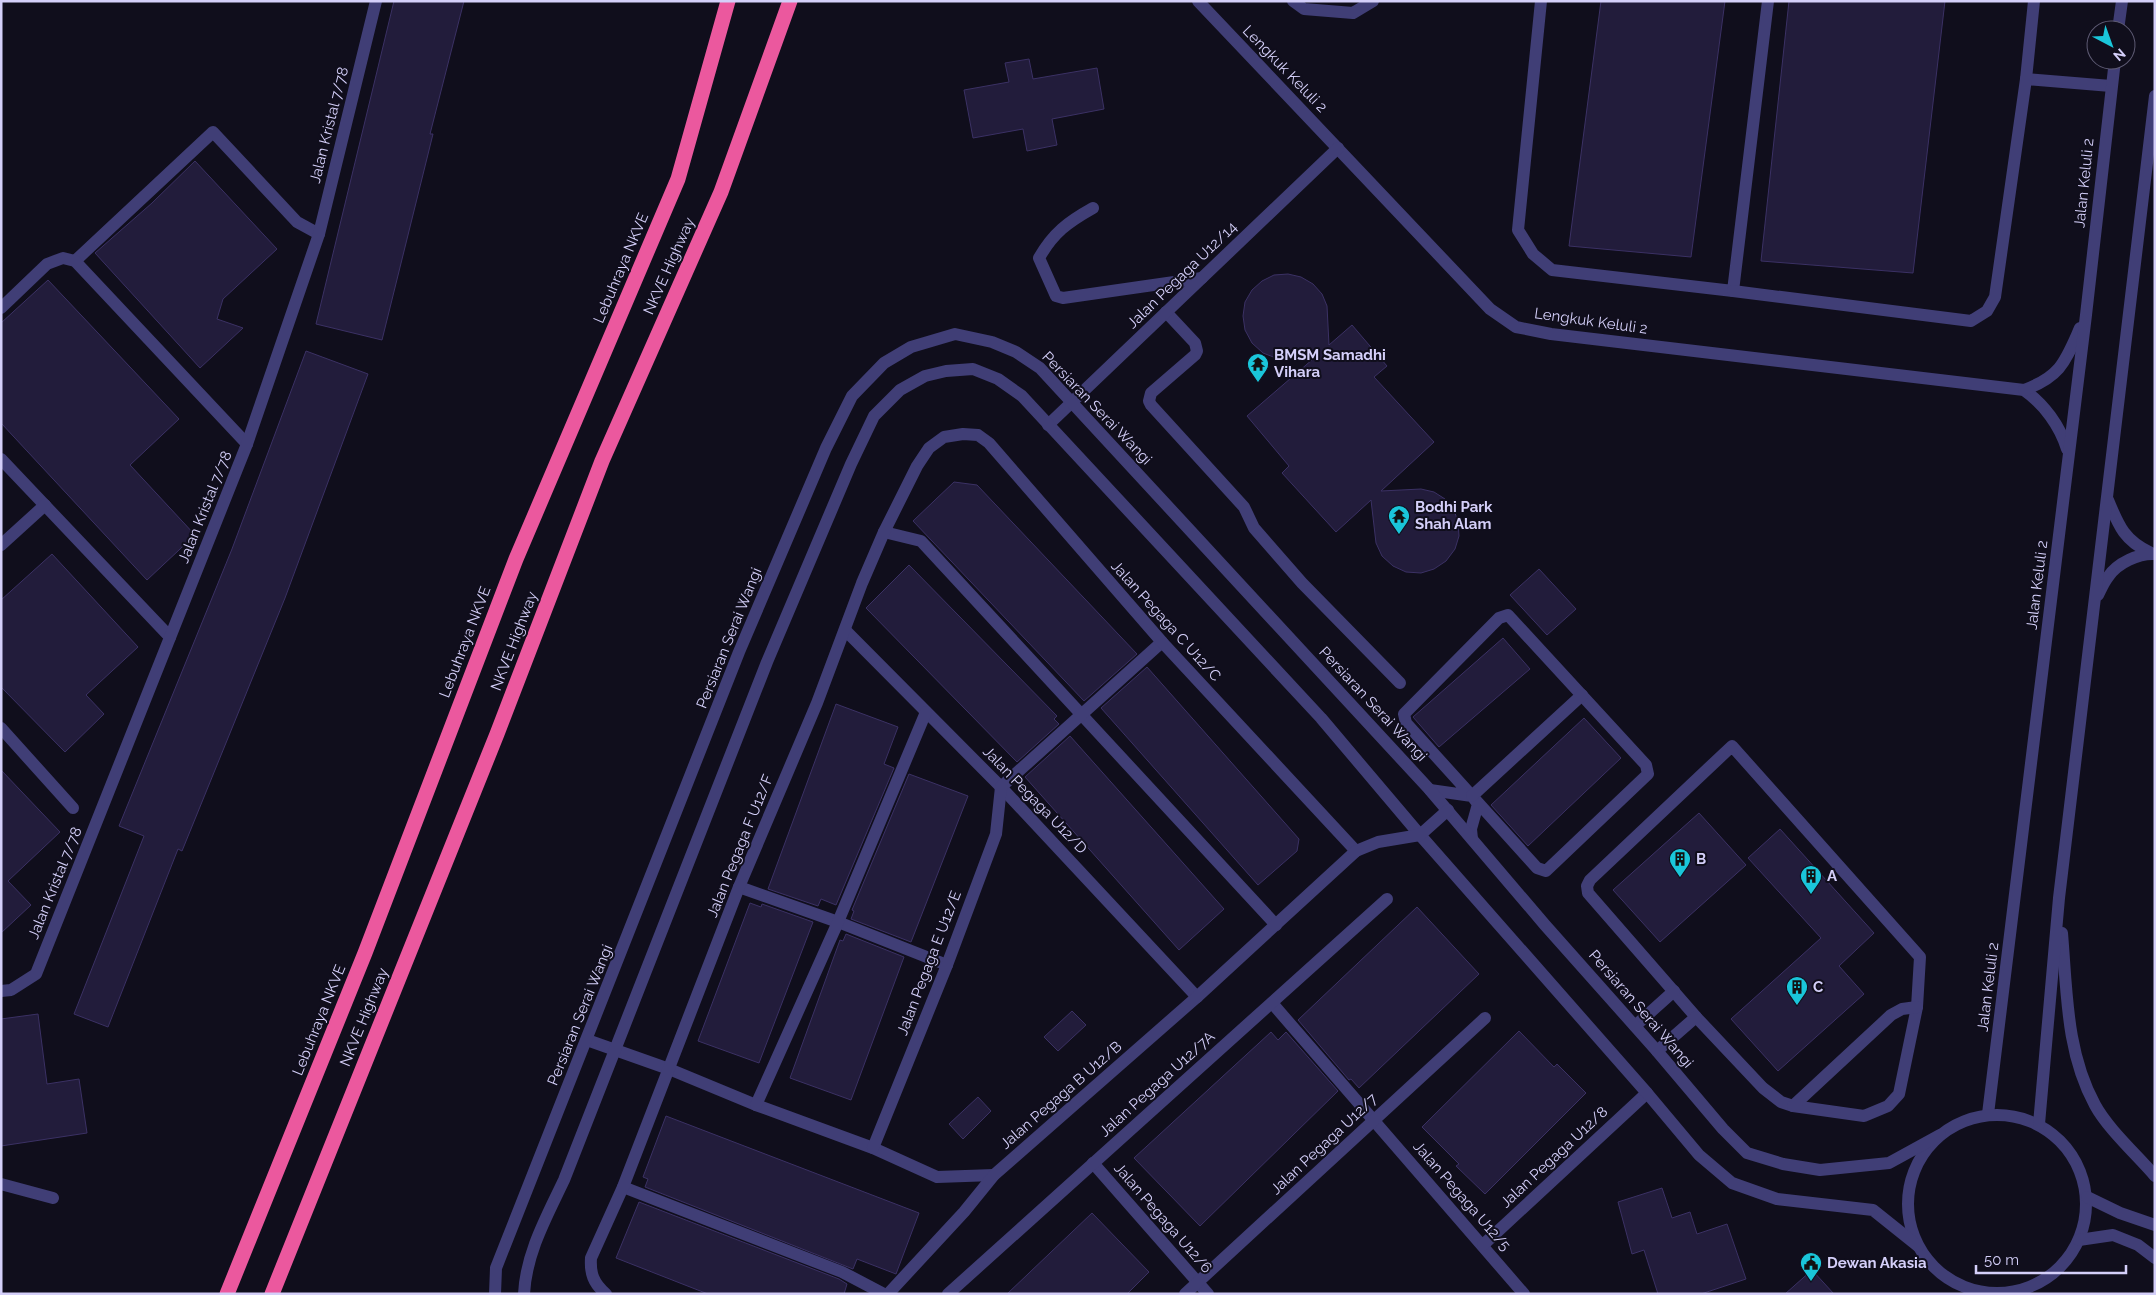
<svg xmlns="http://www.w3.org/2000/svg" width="2156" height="1295" viewBox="0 0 2156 1295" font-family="Raleway,sans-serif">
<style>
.building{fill:#221c3b;stroke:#3b3164}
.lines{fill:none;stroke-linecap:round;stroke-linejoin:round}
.minor{stroke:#403e76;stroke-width:12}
.highway{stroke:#eb589e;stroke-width:15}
.labels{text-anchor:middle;stroke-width:4;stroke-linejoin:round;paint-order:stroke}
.street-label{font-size:15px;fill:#d4cff9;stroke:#100e1c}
.poi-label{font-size:15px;font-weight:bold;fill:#d4cff9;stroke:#100e1c;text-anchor:start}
</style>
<rect width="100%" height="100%" fill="#100e1c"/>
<!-- building -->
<g class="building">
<polygon points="394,1 464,1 430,134 433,134 382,340 316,324"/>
<polygon points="1601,1 1725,1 1691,257 1569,246"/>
<polygon points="1789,1 1945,1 1913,273 1761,261"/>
<polygon points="1029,59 1033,79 1097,68 1104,109 1052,119 1057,145 1027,151 1023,129 973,138 964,90 1009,82 1005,63"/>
<polygon points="195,161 277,249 223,299 217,319 243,328 200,368 95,253 152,203"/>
<polygon points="1288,274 1301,277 1313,284 1322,294 1327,306 1329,345 1352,325 1387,366 1374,377 1434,442 1381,491 1421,489 1434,492 1445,499 1454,510 1458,522 1459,536 1455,549 1446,561 1434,569 1421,573 1406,572 1393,566 1382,556 1376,543 1371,500 1336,532 1282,473 1289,466 1247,416 1313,359 1276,358 1263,353 1252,343 1245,330 1243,316 1245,302 1252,290 1262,281 1274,275"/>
<polygon points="48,280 179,419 130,465 195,535 147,580 1,423 1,323"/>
<polygon points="306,351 368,374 285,598 182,851 178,849 108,1027 74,1014 144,836 119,826 232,549"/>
<polygon points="954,482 977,485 1137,654 1084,701 913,521"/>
<polygon points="52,554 138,647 86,695 104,714 65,752 1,687 1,600"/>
<polygon points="909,565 1057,716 1054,719 1059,724 1017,762 866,608"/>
<polygon points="1539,569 1576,609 1547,635 1510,595"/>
<polygon points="1503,638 1530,669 1439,747 1413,717"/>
<polygon points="1147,667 1299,839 1297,851 1258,885 1101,708"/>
<polygon points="836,704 898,727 884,764 894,768 836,905 821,899 818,906 768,889"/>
<polygon points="1584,718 1621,758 1528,846 1491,805"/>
<polygon points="1070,736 1224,909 1179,950 1025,777"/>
<polygon points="1,770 60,832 8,881 31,905 1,933"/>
<polygon points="909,774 968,796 911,942 851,919 854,911 852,910"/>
<polygon points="1699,813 1746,865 1660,942 1613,890"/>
<polygon points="1780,829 1874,933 1839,966 1864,994 1778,1071 1731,1019 1821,938 1748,858"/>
<polygon points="750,903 761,907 762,904 813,922 759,1063 698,1041"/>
<polygon points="1417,907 1479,974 1359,1088 1351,1079 1349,1080 1298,1020"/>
<polygon points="846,934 904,957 851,1100 790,1078 840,940 843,941"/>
<polygon points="1072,1011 1086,1025 1058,1051 1044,1037"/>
<polygon points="38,1014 47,1084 79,1079 87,1133 1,1146 1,1019"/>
<polygon points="1519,1031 1554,1067 1557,1064 1586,1093 1485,1194 1456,1166 1459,1164 1422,1127"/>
<polygon points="1271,1032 1278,1040 1286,1032 1338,1091 1200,1226 1134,1158"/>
<polygon points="978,1097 991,1111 963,1139 949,1124"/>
<polygon points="666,1116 919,1213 896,1274 857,1259 853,1269 645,1187 648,1179 643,1177"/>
<polygon points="1662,1188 1672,1218 1690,1212 1697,1234 1727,1224 1746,1279 1701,1294 1658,1294 1644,1250 1632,1254 1618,1202"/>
<polygon points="639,1202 839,1279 847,1284 844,1294 708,1294 616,1258"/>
<polygon points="1092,1213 1149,1272 1127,1294 1007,1294"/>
<polygon points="1812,1270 1834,1294 1785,1294"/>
</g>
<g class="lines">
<!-- minor -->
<g class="minor">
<path d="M1198,1L1490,309L1516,327L1551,334L2024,390C2044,404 2060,426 2067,449"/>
<polyline points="1293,1 1304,9 1353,13 1373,1"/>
<polyline points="1541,1 1518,230 1533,254 1552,270 1733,291 1768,1"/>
<polyline points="2118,30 2122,1"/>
<polyline points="2026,79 2111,86"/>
<path d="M1093,208C1068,222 1053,233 1039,258L1056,296L1063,298L1202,278"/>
<polyline points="75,261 213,132 297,222 319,234"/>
<polyline points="1733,291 1971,321 1987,311 1995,297 2026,79 2034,1"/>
<polyline points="1,308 47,264 63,258 75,261 247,444"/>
<polyline points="1166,312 1195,343 1197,351 1195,355 1151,393 1149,401 1151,405 1244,507 1254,528 1302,583 1400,683"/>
<path d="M2024,390C2061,376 2065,362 2080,328"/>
<polyline points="1048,425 1338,148"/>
<polyline points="1,459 170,637"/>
<path d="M2108,500C2119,527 2125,541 2151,553"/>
<polyline points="884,532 921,541 1276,925"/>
<polyline points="1,545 45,505"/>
<path d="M2098,595C2101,589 2104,582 2108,577C2117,563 2139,553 2155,554"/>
<polyline points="845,630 1001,787 1197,997"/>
<polyline points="1,728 73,808"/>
<polygon points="1732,746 1920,957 1917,1007 1899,1094 1888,1106 1864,1116 1793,1106 1781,1102 1763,1088 1696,1017 1588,893 1587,886 1590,880"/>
<polyline points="1430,790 1472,796 1537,868 1546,871 1648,774 1646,765 1508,615 1499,618 1404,714 1406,723 1472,796 1478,804 1471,829 1472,839"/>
<polyline points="1472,796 1582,695"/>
<polyline points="739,887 838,922 947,965"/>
<path d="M2062,933C2067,992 2066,1052 2095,1105C2108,1129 2137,1155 2155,1176"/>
<polyline points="1,991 11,990 36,974 247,444 319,234 376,1"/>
<polyline points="1272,1003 1524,1294"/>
<polyline points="1635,1026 1674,991"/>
<polyline points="587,1040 669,1069 756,1105 873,1148 937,1177 994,1175"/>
<polyline points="1657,1051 1696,1017"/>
<polyline points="756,1105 838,922 926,712"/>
<polyline points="1793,1106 1891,1015 1902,1009 1917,1007"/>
<polyline points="1988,1114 2086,315 2115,60"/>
<circle cx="1997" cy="1204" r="89"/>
<polyline points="2039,1124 2059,898 2155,96"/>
<polyline points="873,1148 947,965 996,834 1001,787 1162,642"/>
<polyline points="1093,1163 1208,1294"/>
<polyline points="1,1184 53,1198"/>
<polyline points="623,1187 842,1272 884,1294"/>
<polyline points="2087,1197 2120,1213 2155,1225"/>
<polyline points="2079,1240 2113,1235 2138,1245 2155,1258"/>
<polyline points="1483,1245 1647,1093"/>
<polyline points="495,1294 496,1268 739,652 826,448 852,396 884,363 911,347 955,334 992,342 1016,352 1040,368 1430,790 1545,925 1657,1051 1723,1129 1747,1153 1783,1164 1820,1170 1889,1163 1940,1135"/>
<path d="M524,1294C526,1253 547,1216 564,1180L767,662L851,464L874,416L900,390L925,376L946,371L973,369L998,379L1022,396L1321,718L1420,835L1647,1093L1699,1155L1732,1183L1777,1199L1873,1210L1918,1246"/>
<path d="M606,1294C593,1283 590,1273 591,1258L623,1187L739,887L817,703L862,583L884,532L917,466L929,448L944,437L963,434L978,435L989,443L1162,642L1356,851"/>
<polyline points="888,1294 964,1212 994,1175 1197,997 1356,851 1378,842 1420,835 1448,810"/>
<polyline points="948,1294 1387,899"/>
<polyline points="1185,1294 1485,1018"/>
</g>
<!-- highway -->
<g class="highway">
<polyline points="227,1294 365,953 516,559 678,179 728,1"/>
<polyline points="272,1294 497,734 602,461 721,192 790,1"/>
</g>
</g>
<!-- icons -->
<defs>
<g id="temple-pin" transform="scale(1.125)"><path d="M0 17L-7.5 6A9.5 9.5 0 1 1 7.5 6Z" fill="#1ac6da" stroke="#100e1c"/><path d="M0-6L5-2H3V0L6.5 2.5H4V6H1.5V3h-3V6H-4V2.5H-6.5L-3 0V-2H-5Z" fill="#111"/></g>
<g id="building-pin" transform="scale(1.125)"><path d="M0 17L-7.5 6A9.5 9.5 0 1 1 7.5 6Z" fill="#1ac6da" stroke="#100e1c"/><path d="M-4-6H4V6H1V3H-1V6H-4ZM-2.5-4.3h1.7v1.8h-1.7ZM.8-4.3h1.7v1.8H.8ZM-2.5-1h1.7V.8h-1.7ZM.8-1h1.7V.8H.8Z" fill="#111"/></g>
<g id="civic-pin" transform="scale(1.125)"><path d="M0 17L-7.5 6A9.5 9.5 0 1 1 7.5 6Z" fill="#1ac6da" stroke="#100e1c"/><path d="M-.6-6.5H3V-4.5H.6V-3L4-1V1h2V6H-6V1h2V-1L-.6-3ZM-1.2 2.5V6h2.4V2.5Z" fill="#111"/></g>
</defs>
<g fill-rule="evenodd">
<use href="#temple-pin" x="1258" y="364"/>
<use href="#temple-pin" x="1399" y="516"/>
<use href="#building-pin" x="1680" y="859"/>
<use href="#building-pin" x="1811" y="876"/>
<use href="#building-pin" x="1797" y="987"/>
<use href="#civic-pin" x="1811" y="1263"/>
</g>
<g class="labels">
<!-- street labels -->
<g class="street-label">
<text transform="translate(1285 69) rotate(46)" y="5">Lengkuk Keluli 2</text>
<text transform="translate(329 125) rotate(-76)" y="5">Jalan Kristal 7/78</text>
<text transform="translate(2084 183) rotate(-84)" y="5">Jalan Keluli 2</text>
<text transform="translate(669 266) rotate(-66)" y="5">NKVE Highway</text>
<text transform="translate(621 268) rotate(-67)" y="5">Lebuhraya NKVE</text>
<text transform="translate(1182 275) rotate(-44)" y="5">Jalan Pegaga U12/14</text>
<text transform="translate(1591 321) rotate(8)" y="5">Lengkuk Keluli 2</text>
<text transform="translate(1097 408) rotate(46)" y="5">Persiaran Serai Wangi</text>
<text transform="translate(205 507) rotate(-68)" y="5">Jalan Kristal 7/78</text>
<text transform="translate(2037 585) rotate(-83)" y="5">Jalan Keluli 2</text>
<text transform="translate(1166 621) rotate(48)" y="5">Jalan Pegaga C U12/C</text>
<text transform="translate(729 638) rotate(-68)" y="5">Persiaran Serai Wangi</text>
<text transform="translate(514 641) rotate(-69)" y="5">NKVE Highway</text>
<text transform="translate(465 642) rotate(-69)" y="5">Lebuhraya NKVE</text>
<text transform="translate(1373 704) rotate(47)" y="5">Persiaran Serai Wangi</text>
<text transform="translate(1035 800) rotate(46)" y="5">Jalan Pegaga U12/D</text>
<text transform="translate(740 846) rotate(-68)" y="5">Jalan Pegaga F U12/F</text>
<text transform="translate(55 883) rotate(-68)" y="5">Jalan Kristal 7/78</text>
<text transform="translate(929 963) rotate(-69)" y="5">Jalan Pegaga E U12/E</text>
<text transform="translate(1988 987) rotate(-83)" y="5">Jalan Keluli 2</text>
<text transform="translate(1641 1009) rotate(49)" y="5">Persiaran Serai Wangi</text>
<text transform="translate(580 1015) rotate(-68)" y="5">Persiaran Serai Wangi</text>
<text transform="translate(364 1017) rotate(-68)" y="5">NKVE Highway</text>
<text transform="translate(319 1020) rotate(-68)" y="5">Lebuhraya NKVE</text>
<text transform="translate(1157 1084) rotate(-42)" y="5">Jalan Pegaga U12/7A</text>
<text transform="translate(1061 1095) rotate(-41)" y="5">Jalan Pegaga B U12/B</text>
<text transform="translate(1324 1144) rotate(-43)" y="5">Jalan Pegaga U12/7</text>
<text transform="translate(1554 1157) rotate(-43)" y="5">Jalan Pegaga U12/8</text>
<text transform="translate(1462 1196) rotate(49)" y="5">Jalan Pegaga U12/5</text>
<text transform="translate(1163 1218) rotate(49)" y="5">Jalan Pegaga U12/6</text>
</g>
<!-- poi labels -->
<g class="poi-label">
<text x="1274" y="360">BMSM Samadhi<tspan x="1274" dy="17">Vihara</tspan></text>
<text x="1415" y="512">Bodhi Park<tspan x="1415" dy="17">Shah Alam</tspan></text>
<text x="1696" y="864">B</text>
<text x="1827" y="881">A</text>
<text x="1813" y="992">C</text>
<text x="1827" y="1268">Dewan Akasia</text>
</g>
</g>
<!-- border -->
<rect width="2156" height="1295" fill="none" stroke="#d4cff9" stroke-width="5"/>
<!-- north arrow -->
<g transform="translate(2111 45) rotate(139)"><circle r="24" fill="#100e1c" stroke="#5e5b74"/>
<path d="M0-4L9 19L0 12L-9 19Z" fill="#1ac6da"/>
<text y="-8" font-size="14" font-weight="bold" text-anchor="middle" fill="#d4cff9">N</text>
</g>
<!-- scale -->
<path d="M1976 1265v8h150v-8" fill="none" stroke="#d4cff9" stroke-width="2.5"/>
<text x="1984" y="1265" font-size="15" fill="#d4cff9" stroke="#100e1c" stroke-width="4" paint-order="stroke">50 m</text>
</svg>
